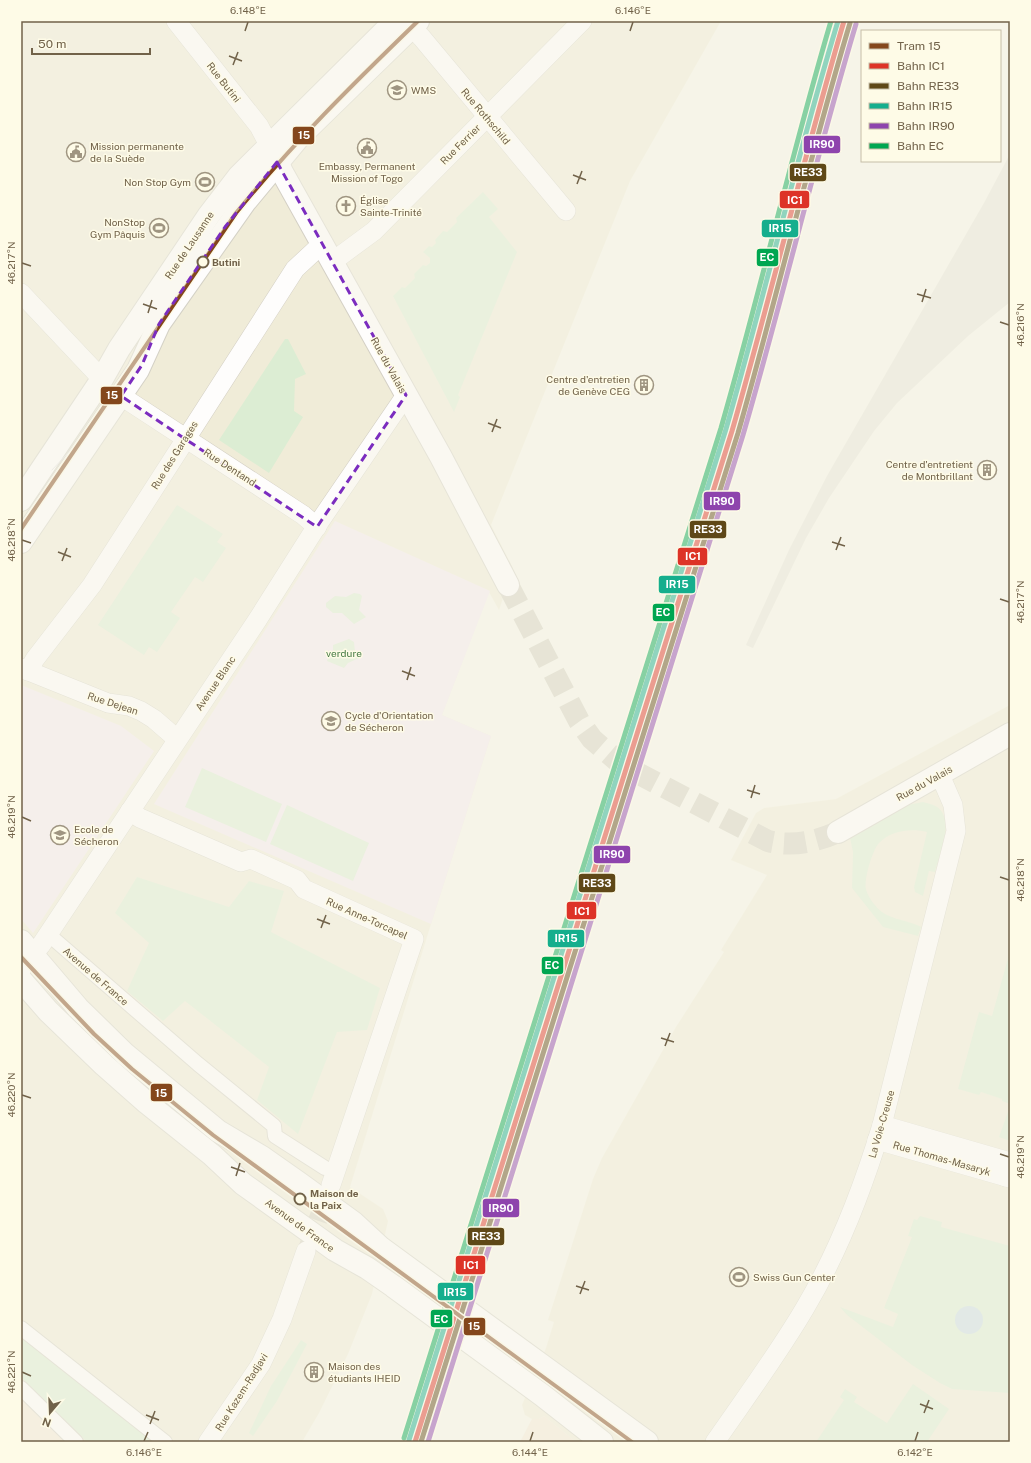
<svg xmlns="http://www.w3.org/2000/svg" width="1031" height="1463" viewBox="0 0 1031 1463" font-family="'Public Sans',sans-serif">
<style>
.residential{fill:#f0ecd8}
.commercial{fill:#f3e8d8}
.industrial{fill:#e7e4d9}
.education{fill:#f4e8f0}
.green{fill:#dcedd3}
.water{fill:#cadce4}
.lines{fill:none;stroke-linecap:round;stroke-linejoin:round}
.minor-tunnel{stroke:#d4d0c0;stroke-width:19;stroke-dasharray:19 10;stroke-linecap:butt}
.tertiary-tunnel{stroke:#d4d0c0;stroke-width:22;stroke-dasharray:22 11;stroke-linecap:butt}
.pedestrian-casing{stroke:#d4d0c5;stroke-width:16}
.minor-casing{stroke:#d4d0c5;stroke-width:20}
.tertiary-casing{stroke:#d4d0c5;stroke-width:24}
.secondary-casing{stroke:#d4d1c6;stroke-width:24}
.pedestrian{stroke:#fefdfc;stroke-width:14}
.minor{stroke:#fefdfc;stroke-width:19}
.tertiary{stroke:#fefdfc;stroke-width:22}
.secondary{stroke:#fefdfc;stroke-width:22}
.tram{stroke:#e4e1e3;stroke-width:1}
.rail-1-casing{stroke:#fefbe7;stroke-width:8}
.rail-2-casing{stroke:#fefbe7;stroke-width:8}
.rail-3-casing{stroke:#fefbe7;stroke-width:8}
.rail-4-casing{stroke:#fefbe7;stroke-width:8}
.rail-5-casing{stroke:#fefbe7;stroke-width:8}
.rail-1{stroke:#dd3327;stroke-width:5}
.rail-2{stroke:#5f4817;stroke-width:5}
.rail-3{stroke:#15ae8d;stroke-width:5}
.rail-4{stroke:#8e44ad;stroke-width:5}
.rail-5{stroke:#00a651;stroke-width:5}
.tram-1-casing{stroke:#fefbe7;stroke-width:7}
.tram-1{stroke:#84471c;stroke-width:4}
.marked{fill:none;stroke:#7b2cbf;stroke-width:3;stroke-dasharray:8 5;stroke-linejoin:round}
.ticks{fill:none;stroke:#716249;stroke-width:1.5}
.stop-dot{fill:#fefbe7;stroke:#716249;stroke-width:2}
.labels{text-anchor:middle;stroke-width:3;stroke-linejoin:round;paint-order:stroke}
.street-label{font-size:10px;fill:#716249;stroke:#fefbe7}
.poi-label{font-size:10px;fill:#716249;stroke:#fefbe7;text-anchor:start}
.stop-label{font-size:10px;font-weight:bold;fill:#716249;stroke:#fefbe7;text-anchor:start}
.park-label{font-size:10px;fill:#477c45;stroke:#fefbe7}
.line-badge{stroke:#fefbe7;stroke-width:1.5}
.badge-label{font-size:11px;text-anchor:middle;font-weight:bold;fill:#fff}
.neatline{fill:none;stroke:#716249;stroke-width:1.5}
.ticks-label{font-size:10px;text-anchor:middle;fill:#716249}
</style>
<rect width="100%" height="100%" fill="#f5f4e8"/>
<!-- residential -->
<g class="residential">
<polygon points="21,21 721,21 630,181 491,525 513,568 499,610 489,592 442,715 491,736 431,924 350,1187 383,1209 388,1221 372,1294 348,1354 319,1413 302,1442 21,1442"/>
<polygon points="1010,705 1010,1442 576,1442 544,1416 539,1419 532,1419 525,1415 522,1405 546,1348 554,1322 548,1320 593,1179 602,1158 676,1027 724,952 721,950 767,875 731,860 756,813 764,808 836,799"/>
</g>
<!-- commercial -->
<g class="commercial">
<polygon points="21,1398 66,1442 21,1442"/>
<polygon points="544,1416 576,1442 520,1442 532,1419 539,1419"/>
</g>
<!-- industrial -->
<polygon class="industrial" points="1010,154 1010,302 968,336 897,403 874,431 829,498 806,538 753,648 746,645 789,550 827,476 984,203"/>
<!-- education -->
<g class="education">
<polygon points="335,521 490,591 442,715 491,736 431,924 154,804"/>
<polygon points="21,685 121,726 154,751 33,933 21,919"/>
</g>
<!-- green -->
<g class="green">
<polygon points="483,192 498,209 489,217 517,252 458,395 460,397 454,412 393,296 402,287 405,288 415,278 414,274 423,265 426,266 430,263 430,258 423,252 429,246 432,247 436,243 435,240 443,231 447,232 457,222 456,218"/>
<polygon points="285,339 288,339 306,374 295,379 294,411 303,417 269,473 219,440"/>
<polygon points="177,505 223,534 217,542 226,548 203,582 195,577 171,612 180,618 157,652 149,647 144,655 98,625"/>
<polygon points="354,593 360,594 362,596 359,610 366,617 354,624 342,613 333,613 326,607 326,603 335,596 346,597"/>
<polygon points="349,639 354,642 355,652 359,658 348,663 344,668 327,661 329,655 333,652 333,645"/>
<polygon points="202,768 282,804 266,842 185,807"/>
<path d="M923,802C930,804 938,805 942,812C952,828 939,856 935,872L929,871L923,896L915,892L914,887L927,832C912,828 891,830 879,843C872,851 864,879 866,889C867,894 872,902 875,905C886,920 906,919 921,927L918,936L883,927L852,888L853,852L850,838L907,805Z"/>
<polygon points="287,805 369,843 353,881 270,844"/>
<polygon points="137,877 229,907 249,881 284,891 271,932 380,988 367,1030 337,1032 298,1134 257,1100 269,1067 185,1001 163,1021 127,991 149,943 115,913"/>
<polygon points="1010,951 1010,1104 1002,1101 1002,1099 981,1092 979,1095 958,1089 979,1012 992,1016"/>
<polygon points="1010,1106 1010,1141 999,1137"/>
<polygon points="920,1216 942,1222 941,1227 1010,1246 1010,1393 952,1389 940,1383 912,1365 847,1315 840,1307 893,1327 898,1314 884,1308 912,1237 908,1236 914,1219 917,1220"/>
<polygon points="21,1332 163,1442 87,1442 21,1377"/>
<polygon points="301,1340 307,1344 277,1401 253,1436 249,1433 271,1386"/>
<polygon points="913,1384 949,1409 927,1442 816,1442 844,1400 840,1397 845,1389 857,1397 854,1402 887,1423"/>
</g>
<!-- water -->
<circle class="water" cx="969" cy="1320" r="14"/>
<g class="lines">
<!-- minor-tunnel -->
<polyline class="minor-tunnel" points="308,1248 329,1189"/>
<!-- tertiary-tunnel -->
<path class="tertiary-tunnel" d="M508,585L579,721L592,739L622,765L768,841C793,847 815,842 838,832"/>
<!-- pedestrian casing -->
<g class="pedestrian-casing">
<g id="pedestrian">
<polyline points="48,934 198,1064 274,1126 275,1136 325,1168"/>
<polyline points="21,1328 165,1442"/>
<polyline points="21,1388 76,1442"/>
</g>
</g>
<!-- minor casing -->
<g class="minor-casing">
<g id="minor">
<polyline points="176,21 259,126 269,145"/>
<polyline points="406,21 422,38 566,211"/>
<polyline points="332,262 374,231 582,21"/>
<polyline points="21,293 102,379"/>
<polyline points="121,396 303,515 317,527"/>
<polyline points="21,668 108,703 129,706 141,711 154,719 177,739"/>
<polyline points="28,671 35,659 92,585 295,269 323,243"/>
<polyline points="130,811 140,818 241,862 251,859 297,880 304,889 414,939 331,1185"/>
<polyline points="21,969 41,945 258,619 320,521 406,395"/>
<polyline points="882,1125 1010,1162 1006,1177"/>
<polyline points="877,1140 1010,1178"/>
<polyline points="208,1442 261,1364 282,1319 306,1251"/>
<path d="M715,1442C746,1397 778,1354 805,1308C839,1251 863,1188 882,1125L956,831L953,805L940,775"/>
</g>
</g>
<!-- tertiary casing -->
<g class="tertiary-casing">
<g id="tertiary">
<polyline points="270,146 282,172 441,457 508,585"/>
<polyline points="838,832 1010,734"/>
</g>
</g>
<!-- secondary casing -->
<g class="secondary-casing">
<g id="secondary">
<polyline points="21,500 102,379 119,349 209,215 239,176 395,21"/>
<polyline points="21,542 138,370 159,324 245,202 299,137 418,21"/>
<polyline points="21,941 78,1008 125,1054 218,1131 262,1157 299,1183 354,1223 381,1248 647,1442"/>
<polyline points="21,980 48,1011 104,1065 147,1103 212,1155 243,1184 335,1250 367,1268 393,1286 542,1395 602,1442"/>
</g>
</g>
<!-- pedestrian -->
<use href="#pedestrian" class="pedestrian"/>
<!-- minor -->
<use href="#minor" class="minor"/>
<!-- tertiary -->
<use href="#tertiary" class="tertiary"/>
<!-- secondary -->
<use href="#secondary" class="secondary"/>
<!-- tram -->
<polyline class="tram" points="52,470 81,439 94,422"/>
<!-- rail-1 casing -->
<g class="rail-1-casing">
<path id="rail-1" d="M415,1442L732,431C771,295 804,157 844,21"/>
</g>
<!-- rail-2 casing -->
<g class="rail-2-casing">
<path id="rail-2" d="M421,1442L738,433C777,297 809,159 850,23"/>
</g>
<!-- rail-3 casing -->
<g class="rail-3-casing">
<path id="rail-3" d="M409,1440L726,429C765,294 797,156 838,21"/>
</g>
<!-- rail-4 casing -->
<g class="rail-4-casing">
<path id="rail-4" d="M428,1442L743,435C783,298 815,160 856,24"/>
</g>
<!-- rail-5 casing -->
<g class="rail-5-casing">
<path id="rail-5" d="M404,1438L721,428C760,293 791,156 831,21"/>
</g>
<!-- rail-1 -->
<use href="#rail-1" class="rail-1"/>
<!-- rail-2 -->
<use href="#rail-2" class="rail-2"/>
<!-- rail-3 -->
<use href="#rail-3" class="rail-3"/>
<!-- rail-4 -->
<use href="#rail-4" class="rail-4"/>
<!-- rail-5 -->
<use href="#rail-5" class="rail-5"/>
<!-- tram-1 casing -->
<g class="tram-1-casing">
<g id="tram-1">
<path d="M21,529L236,213C292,144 354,83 418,21"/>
<polyline points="21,957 94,1034 132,1069 213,1135 632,1442"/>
</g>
</g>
<!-- tram-1 -->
<use href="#tram-1" class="tram-1"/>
</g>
<!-- marked area -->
<path d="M0 0H1031V1463H0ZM277,162L406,395L317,527L121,396L142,365L159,324L225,227Z" fill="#f5f4e8" fill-opacity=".55" fill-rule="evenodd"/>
<path class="marked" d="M277,162L406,395L317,527L121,396L142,365L159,324L225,227Z"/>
<!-- ticks -->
<path class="ticks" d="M245,31L248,22M630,31L633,22M229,56L242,61M233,65L238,52M573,175L586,180M577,184L582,171M22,263L31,266M917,294L931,298M922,302L926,289M143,304L157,309M148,313L152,300M1000,322L1009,325M488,423L501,428M492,432L497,419M22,540L31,543M832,542L845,546M836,550L841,537M58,552L71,557M62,561L67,548M1000,599L1009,602M402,671L415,676M407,680L411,667M747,790L760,794M751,798L755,785M22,817L31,821M1000,877L1009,880M317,919L330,924M321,928L326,915M661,1038L674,1042M665,1046L670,1033M22,1095L31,1098M1000,1154L1009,1157M231,1167L245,1172M236,1176L240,1163M576,1286L589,1290M580,1294L585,1281M22,1372L31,1376M920,1404L933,1409M924,1413L929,1400M146,1415L159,1420M150,1424L155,1411M144,1441L148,1432M530,1441L533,1432M915,1441L918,1432"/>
<!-- icons -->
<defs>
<g id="university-ring" transform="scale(1)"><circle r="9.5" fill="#fefbe7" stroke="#9f9581" stroke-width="1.5"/><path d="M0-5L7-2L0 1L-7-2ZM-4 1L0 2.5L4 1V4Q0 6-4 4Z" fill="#9f9581"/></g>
<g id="civic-ring" transform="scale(1)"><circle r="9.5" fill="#fefbe7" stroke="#9f9581" stroke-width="1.5"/><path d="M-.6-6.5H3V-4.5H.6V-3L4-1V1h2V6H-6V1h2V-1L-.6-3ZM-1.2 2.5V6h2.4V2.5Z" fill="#9f9581"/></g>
<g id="stadium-ring" transform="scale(1)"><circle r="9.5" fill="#fefbe7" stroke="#9f9581" stroke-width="1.5"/><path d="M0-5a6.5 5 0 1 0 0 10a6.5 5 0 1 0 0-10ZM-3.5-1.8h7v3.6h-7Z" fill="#9f9581"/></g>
<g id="church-ring" transform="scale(1)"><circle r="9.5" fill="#fefbe7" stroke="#9f9581" stroke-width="1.5"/><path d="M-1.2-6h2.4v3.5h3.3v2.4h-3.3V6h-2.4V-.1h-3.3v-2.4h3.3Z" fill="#9f9581"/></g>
<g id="building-ring" transform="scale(1)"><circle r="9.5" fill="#fefbe7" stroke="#9f9581" stroke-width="1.5"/><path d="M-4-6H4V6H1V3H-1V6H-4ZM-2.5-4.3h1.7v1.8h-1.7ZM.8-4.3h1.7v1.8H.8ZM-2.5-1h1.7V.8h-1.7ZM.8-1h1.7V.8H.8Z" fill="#9f9581"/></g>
<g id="school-ring" transform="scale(1)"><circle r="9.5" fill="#fefbe7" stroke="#9f9581" stroke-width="1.5"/><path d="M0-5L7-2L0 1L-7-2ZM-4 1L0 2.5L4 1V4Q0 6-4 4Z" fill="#9f9581"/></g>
</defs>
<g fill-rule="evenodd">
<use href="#university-ring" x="397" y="90"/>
<use href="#civic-ring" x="367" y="148"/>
<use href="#civic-ring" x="76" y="152"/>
<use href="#stadium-ring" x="205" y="182"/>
<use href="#church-ring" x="346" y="206"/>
<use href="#stadium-ring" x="159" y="228"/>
<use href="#building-ring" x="644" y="385"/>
<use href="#building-ring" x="987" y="470"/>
<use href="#school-ring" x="331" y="721"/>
<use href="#school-ring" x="60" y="835"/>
<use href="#stadium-ring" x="739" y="1277"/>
<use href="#building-ring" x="314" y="1372"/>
</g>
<!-- markers -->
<g class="stop-dot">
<circle cx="203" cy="262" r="5.5"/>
<circle cx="300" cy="1199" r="5.5"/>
</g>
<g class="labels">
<!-- street labels -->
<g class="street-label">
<text transform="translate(224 82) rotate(52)" y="4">Rue Butini</text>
<text transform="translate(486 116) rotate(50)" y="4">Rue Rothschild</text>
<text transform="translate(460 144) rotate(-45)" y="4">Rue Ferrier</text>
<text transform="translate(189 245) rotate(-56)" y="4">Rue de Lausanne</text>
<text transform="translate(389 365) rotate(61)" y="4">Rue du Valais</text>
<text transform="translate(174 455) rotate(-58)" y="4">Rue des Garages</text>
<text transform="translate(230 467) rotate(33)" y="4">Rue Dentand</text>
<text transform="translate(215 683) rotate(-56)" y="4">Avenue Blanc</text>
<text transform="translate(113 703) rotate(18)" y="4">Rue Dejean</text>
<text transform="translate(924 783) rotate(-29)" y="4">Rue du Valais</text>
<text transform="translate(367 918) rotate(24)" y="4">Rue Anne-Torcapel</text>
<text transform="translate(96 976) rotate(41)" y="4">Avenue de France</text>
<text transform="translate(881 1124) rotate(-74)" y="4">La Voie-Creuse</text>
<text transform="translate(942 1158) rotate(16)" y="4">Rue Thomas-Masaryk</text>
<text transform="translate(300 1225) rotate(36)" y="4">Avenue de France</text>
<text transform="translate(241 1392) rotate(-58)" y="4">Rue Kazem-Radjavi</text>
</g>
<!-- poi labels -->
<g class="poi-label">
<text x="411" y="94">WMS</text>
<text x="90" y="150">Mission permanente<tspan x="90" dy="12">de la Suède</tspan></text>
<text x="367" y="170" text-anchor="middle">Embassy, Permanent<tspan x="367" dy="12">Mission of Togo</tspan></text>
<text x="191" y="186" text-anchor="end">Non Stop Gym</text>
<text x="360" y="204">Église<tspan x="360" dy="12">Sainte-Trinité</tspan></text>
<text x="145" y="226" text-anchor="end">NonStop<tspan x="145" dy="12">Gym Pâquis</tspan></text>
<text x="630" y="383" text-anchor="end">Centre d'entretien<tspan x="630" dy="12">de Genève CEG</tspan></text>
<text x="973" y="468" text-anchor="end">Centre d'entretient<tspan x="973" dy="12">de Montbrillant</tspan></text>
<text x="345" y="719">Cycle d'Orientation<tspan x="345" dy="12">de Sécheron</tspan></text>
<text x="74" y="833">Ecole de<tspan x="74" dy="12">Sécheron</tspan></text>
<text x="753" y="1281">Swiss Gun Center</text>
<text x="328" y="1370">Maison des<tspan x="328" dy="12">étudiants IHEID</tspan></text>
</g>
<!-- stop labels -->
<g class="stop-label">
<text x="212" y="266">Butini</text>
<text x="310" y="1197">Maison de<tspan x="310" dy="12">la Paix</tspan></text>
</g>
<!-- park labels -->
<g class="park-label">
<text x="344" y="657">verdure</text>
</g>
</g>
<g class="line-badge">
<rect x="292" y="126" width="23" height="19" rx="4" fill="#84471c"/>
<rect x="803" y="135" width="38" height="19" rx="4" fill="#8e44ad"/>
<rect x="789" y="163" width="38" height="19" rx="4" fill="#5f4817"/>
<rect x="779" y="190" width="31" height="19" rx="4" fill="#dd3327"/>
<rect x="761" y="219" width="38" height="19" rx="4" fill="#15ae8d"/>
<rect x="756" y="248" width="23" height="19" rx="4" fill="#00a651"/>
<rect x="100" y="386" width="23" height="19" rx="4" fill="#84471c"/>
<rect x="703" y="491" width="38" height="20" rx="4" fill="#8e44ad"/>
<rect x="689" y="520" width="38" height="19" rx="4" fill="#5f4817"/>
<rect x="677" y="547" width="31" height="19" rx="4" fill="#dd3327"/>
<rect x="658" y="575" width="38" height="19" rx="4" fill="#15ae8d"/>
<rect x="652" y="603" width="23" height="19" rx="4" fill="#00a651"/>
<rect x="593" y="845" width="38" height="19" rx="4" fill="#8e44ad"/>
<rect x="578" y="873" width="38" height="20" rx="4" fill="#5f4817"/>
<rect x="566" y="901" width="31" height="19" rx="4" fill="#dd3327"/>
<rect x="547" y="929" width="38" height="19" rx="4" fill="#15ae8d"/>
<rect x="541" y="956" width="23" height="19" rx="4" fill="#00a651"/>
<rect x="150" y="1083" width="23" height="19" rx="4" fill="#84471c"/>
<rect x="482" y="1198" width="38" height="20" rx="4" fill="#8e44ad"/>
<rect x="467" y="1227" width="38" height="19" rx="4" fill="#5f4817"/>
<rect x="455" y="1255" width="31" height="20" rx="4" fill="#dd3327"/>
<rect x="437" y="1282" width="37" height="19" rx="4" fill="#15ae8d"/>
<rect x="430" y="1309" width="23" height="19" rx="4" fill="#00a651"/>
<rect x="463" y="1317" width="23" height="19" rx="4" fill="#84471c"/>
</g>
<g class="badge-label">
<text x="304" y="139">15</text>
<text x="822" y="148">IR90</text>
<text x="808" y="176">RE33</text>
<text x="795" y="204">IC1</text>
<text x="780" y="232">IR15</text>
<text x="767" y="261">EC</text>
<text x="112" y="399">15</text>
<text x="722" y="505">IR90</text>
<text x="708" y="533">RE33</text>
<text x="693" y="560">IC1</text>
<text x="677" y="588">IR15</text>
<text x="663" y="616">EC</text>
<text x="612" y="858">IR90</text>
<text x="597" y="887">RE33</text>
<text x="582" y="915">IC1</text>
<text x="566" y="942">IR15</text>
<text x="552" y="969">EC</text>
<text x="161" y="1097">15</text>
<text x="501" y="1212">IR90</text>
<text x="486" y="1240">RE33</text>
<text x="471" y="1269">IC1</text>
<text x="455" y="1296">IR15</text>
<text x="441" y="1323">EC</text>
<text x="474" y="1330">15</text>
</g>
<!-- border -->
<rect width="1031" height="1463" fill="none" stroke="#fefbe7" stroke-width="44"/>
<!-- legend -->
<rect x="861" y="30" width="140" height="132" fill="#fefbe7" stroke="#c6bea8"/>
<rect x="869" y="43" width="20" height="6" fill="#84471c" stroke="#c6bea8"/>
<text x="897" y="50" font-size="12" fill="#716249">Tram 15</text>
<rect x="869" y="63" width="20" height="6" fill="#dd3327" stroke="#c6bea8"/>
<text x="897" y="70" font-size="12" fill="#716249">Bahn IC1</text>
<rect x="869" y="83" width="20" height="6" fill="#5f4817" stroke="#c6bea8"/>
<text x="897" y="90" font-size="12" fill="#716249">Bahn RE33</text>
<rect x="869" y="103" width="20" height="6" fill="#15ae8d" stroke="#c6bea8"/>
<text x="897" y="110" font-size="12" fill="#716249">Bahn IR15</text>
<rect x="869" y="123" width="20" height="6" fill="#8e44ad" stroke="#c6bea8"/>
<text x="897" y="130" font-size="12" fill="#716249">Bahn IR90</text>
<rect x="869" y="143" width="20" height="6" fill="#00a651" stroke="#c6bea8"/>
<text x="897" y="150" font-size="12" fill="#716249">Bahn EC</text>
<!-- north arrow -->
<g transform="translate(50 1413) rotate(199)" stroke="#fefbe7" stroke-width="3" paint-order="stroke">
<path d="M0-3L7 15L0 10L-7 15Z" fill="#716249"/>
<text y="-6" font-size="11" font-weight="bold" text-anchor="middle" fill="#716249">N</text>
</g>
<!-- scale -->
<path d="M32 48v6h118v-6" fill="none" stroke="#716249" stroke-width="2"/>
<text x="38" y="48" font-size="12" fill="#716249" stroke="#fefbe7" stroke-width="3" paint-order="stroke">50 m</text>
<rect x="22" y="22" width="987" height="1419" class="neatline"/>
<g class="ticks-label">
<text x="248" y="14">6.148°E</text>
<text x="633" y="14">6.146°E</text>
<text transform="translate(11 263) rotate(-90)" y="4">46.217°N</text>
<text transform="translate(1020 325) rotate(-90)" y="4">46.216°N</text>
<text transform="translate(11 540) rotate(-90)" y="4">46.218°N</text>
<text transform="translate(1020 602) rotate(-90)" y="4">46.217°N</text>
<text transform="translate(11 817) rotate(-90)" y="4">46.219°N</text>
<text transform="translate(1020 880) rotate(-90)" y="4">46.218°N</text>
<text transform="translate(11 1095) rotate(-90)" y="4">46.220°N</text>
<text transform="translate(1020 1157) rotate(-90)" y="4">46.219°N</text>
<text transform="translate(11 1372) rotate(-90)" y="4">46.221°N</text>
<text x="144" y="1456">6.146°E</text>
<text x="530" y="1456">6.144°E</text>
<text x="915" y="1456">6.142°E</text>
</g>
</svg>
